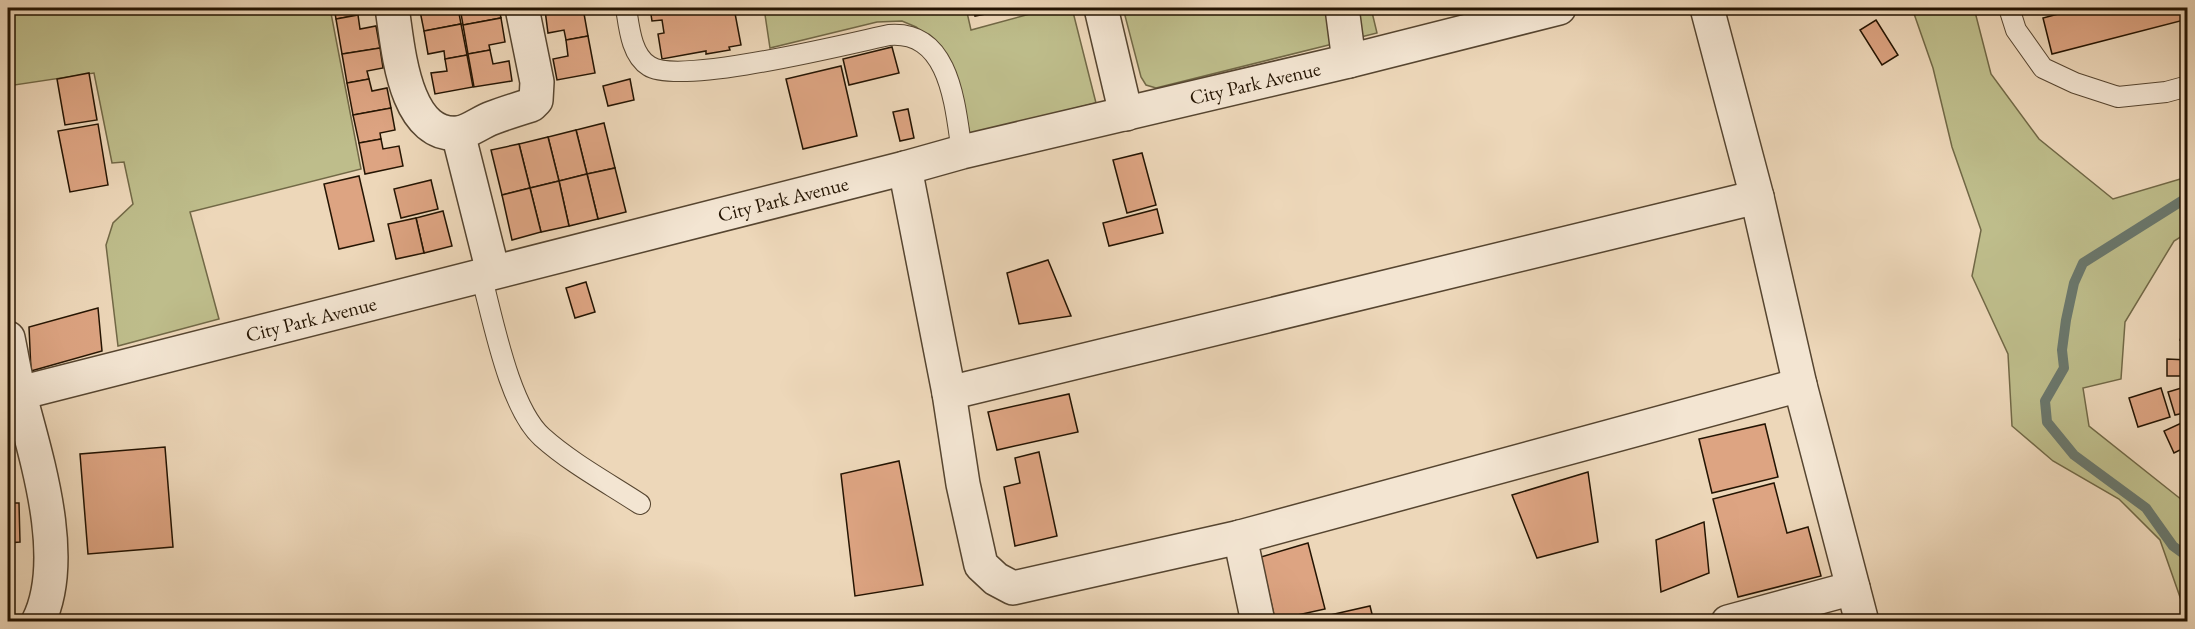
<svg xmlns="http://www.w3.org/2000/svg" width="2195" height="629" viewBox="0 0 2195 629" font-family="'EB Garamond',serif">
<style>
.green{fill:#bebd8b;stroke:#716846;stroke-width:1.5}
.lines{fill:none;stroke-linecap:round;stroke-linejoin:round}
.stream{stroke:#6a776c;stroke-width:10}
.building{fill:#dda482;stroke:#241402;stroke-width:1.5}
.lane-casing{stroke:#564530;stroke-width:22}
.street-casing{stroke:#564530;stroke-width:36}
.lane{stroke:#f3e5d2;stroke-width:20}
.street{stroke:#f3e5d2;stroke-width:33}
.labels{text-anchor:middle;stroke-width:4.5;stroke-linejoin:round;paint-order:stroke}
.street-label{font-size:20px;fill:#241402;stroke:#f3e5d2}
</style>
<rect width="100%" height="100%" fill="#edd7b9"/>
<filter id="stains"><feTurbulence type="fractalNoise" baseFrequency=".00333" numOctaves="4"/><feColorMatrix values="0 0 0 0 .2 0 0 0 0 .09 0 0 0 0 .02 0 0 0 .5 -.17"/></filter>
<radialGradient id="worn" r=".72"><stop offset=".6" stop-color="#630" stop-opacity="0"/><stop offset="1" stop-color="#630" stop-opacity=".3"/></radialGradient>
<!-- green -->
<g class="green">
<polygon points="8,8 330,8 361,169 190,212 219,319 118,346 106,245 113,223 133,204 124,162 112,163 94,73 8,86"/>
<polygon points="764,8 966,8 971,30 1052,8 1072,8 1096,103 970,134 959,86 950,62 941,46 916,27 902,21 877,22 770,48"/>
<polygon points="1123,8 1371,8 1377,33 1156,88 1146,85 1141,77"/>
<polygon points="1912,8 1974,8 1991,74 2039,139 2113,199 2187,177 2187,233 2174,241 2125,322 2121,379 2083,388 2089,426 2187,504 2187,617 2160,540 2119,499 2053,461 2012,426 2008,354 1972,276 1981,230 1952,147 1933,68"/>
</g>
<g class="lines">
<!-- stream -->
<polyline class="stream" points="2188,197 2083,263 2074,283 2066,320 2062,350 2064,368 2045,401 2047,422 2074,455 2146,508 2173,546 2188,557"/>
</g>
<!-- building -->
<g class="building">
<polygon points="334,8 356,8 358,15 336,19"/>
<polygon points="435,8 458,8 461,24 424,31 420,11"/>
<polygon points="460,8 499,8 501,18 463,25"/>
<polygon points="556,8 583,8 588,36 566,40 564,30 548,33 545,10"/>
<polygon points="650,8 734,8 741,45 729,47 730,50 706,54 706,51 662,59 658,34 664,33 662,20 652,21"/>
<polygon points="973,8 1015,8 975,16"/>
<polygon points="2060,8 2188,8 2188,19 2052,54 2043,18 2062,13"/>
<polygon points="358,15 360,29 376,26 380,48 342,54 336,19"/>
<polygon points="501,18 505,42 489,45 490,50 468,54 463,25"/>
<polygon points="1876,20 1898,55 1882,65 1860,30"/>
<polygon points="461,24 467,55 445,59 444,51 428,54 424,31"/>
<polygon points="588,36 595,73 557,80 553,59 568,56 566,40"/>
<polygon points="892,47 899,73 849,85 843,59"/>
<polygon points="380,48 383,68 367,71 369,79 347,83 342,54"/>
<polygon points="490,50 493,64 509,61 512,81 474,87 468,54"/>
<polygon points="467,55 473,87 435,94 431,73 447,71 445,59"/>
<polygon points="841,66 857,136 803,149 786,79"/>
<polygon points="89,73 97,120 65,125 57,79"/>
<polygon points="369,79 372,91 387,88 391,108 353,115 347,83"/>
<polygon points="630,79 634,100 608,106 603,86"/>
<polygon points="391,108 395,130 380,133 381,139 359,143 353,115"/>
<polygon points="908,109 914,138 900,141 893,112"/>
<polygon points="604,123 615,168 587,174 576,130"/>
<polygon points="98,124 108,185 70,192 58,131"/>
<polygon points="576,130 587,174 559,181 548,137"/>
<polygon points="548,137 559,181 530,188 519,144"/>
<polygon points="381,139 383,149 399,146 403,166 365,174 359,143"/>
<polygon points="519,144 530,188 502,195 491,150"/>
<polygon points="1142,153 1156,205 1127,213 1113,160"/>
<polygon points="615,168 626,212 598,219 587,174"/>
<polygon points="587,174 598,219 569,226 559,181"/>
<polygon points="359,176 374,241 339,249 324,184"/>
<polygon points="431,180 438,209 401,218 394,189"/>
<polygon points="559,181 569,226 541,232 530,188"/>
<polygon points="530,188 541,232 512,240 502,195"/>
<polygon points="1157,209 1163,233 1109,246 1103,223"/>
<polygon points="443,211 452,246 424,253 416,218"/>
<polygon points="416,218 424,253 396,259 388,224"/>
<polygon points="1048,260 1071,316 1019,324 1007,273"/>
<polygon points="586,282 595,312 575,318 566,288"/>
<polygon points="98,308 102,351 31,371 29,327"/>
<polygon points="2188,319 2188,343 2180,340"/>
<polygon points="2167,359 2188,360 2188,376 2167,376"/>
<polygon points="2188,386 2188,412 2175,415 2168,392"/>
<polygon points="2161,388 2170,417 2138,427 2129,398"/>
<polygon points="1069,394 1078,432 997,450 988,412"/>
<polygon points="2188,420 2188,446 2174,453 2164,431"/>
<polygon points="1765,424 1778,477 1712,493 1699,439"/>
<polygon points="165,447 173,547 88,554 80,454"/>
<polygon points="1039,452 1057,536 1015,546 1004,487 1020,483 1015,458"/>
<polygon points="899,461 923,585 855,596 841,474"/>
<polygon points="1588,472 1598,542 1537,558 1512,495"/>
<polygon points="1774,483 1787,533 1808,527 1821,576 1738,597 1713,499"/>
<polygon points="8,503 19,503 20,542 8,543"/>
<polygon points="1704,522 1709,573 1661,592 1656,540"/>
<polygon points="1308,543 1325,609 1275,620 1261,557"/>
<polygon points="1370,606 1374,622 1322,622 1321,617"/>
</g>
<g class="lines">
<!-- lane casing -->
<g class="lane-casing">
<g id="lane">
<path d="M626,8C629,26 631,55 649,66C679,86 847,44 889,35C951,30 955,107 962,152"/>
<polyline points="2009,8 2016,30 2043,68 2075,83 2118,97 2166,92 2188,86"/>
<path d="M481,275C493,319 509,407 542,437C571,463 608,483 640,504"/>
</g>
</g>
<!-- street casing -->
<g class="street-casing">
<g id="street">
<path d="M392,8C398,44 403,139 459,133C470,131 481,122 492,118C505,113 518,109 531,105L536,100L537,82L522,8"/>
<polyline points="1101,8 1126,114"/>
<polyline points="1342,8 1349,61"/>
<polyline points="1707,8 1757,197 1800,385 1862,622"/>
<polyline points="458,133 493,272"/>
<polyline points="905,168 949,393 963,484 981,565 996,579 1013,588 1240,537 1800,385"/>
<path d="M8,338C12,357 15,377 20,396C37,460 69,560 38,622"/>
<polyline points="949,393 1757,197"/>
<polyline points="8,396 905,168 962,152 1349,61 1559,8"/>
<polyline points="1240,537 1258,622"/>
<polyline points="1728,622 1853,588"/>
</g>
</g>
<!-- lane -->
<use href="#lane" class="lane"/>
<!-- street -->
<use href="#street" class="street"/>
</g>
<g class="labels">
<!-- street labels -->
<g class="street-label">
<text transform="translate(1255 83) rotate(-13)" y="7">City Park Avenue</text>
<text transform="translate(783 199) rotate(-14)" y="7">City Park Avenue</text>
<text transform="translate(311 319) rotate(-14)" y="7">City Park Avenue</text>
</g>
</g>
<!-- margin -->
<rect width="2195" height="629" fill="none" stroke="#edd7b9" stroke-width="30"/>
<rect x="9" y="9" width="2177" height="611" fill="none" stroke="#241402" stroke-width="3"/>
<rect x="15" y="15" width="2165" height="599" fill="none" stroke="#241402" stroke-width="1.5"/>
<rect width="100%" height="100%" filter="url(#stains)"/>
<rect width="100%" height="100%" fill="url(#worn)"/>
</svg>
